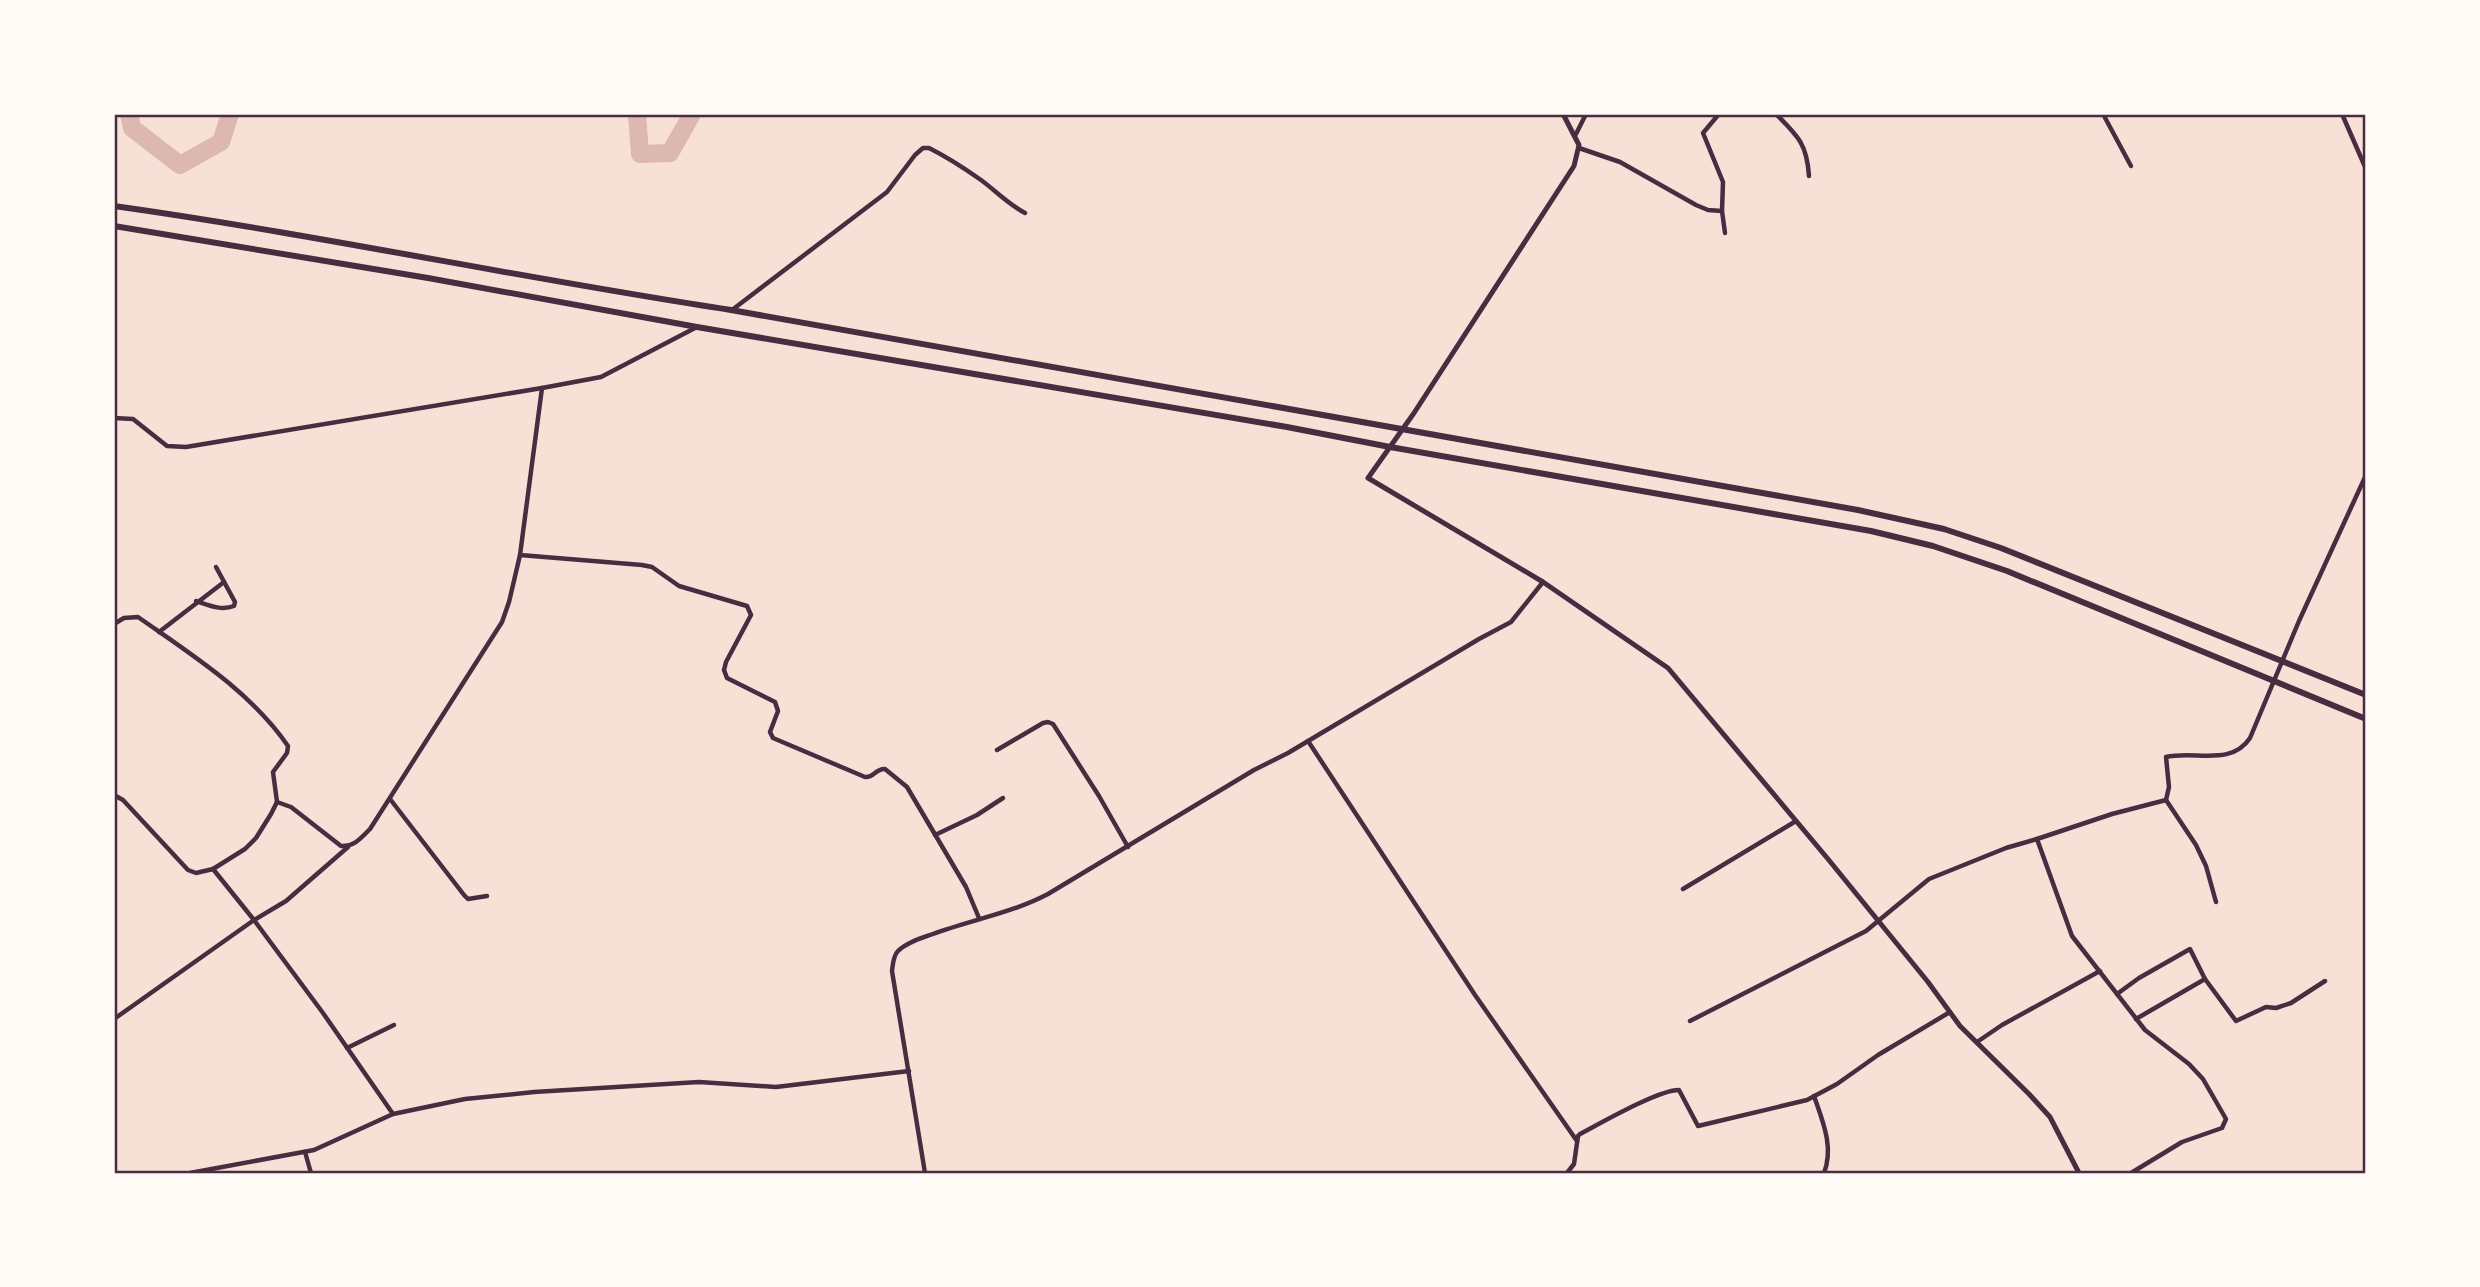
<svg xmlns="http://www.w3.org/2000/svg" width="2480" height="1287" viewBox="0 0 2480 1287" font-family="Jost,sans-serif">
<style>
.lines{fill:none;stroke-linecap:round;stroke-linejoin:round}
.river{stroke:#dcb8b0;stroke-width:18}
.minor{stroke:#4a2c40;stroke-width:4.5}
.tertiary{stroke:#4a2c40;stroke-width:5}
.primary{stroke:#4a2c40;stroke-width:6}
.neatline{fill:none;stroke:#4a2c40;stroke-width:2.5}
</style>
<rect width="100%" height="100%" fill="#f7e1d7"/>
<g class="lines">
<!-- river -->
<g class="river">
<polyline points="129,114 132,128 180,165 221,142 230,114"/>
<polyline points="637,114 640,154 670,153 692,114"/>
</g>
<!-- minor -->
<g class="minor">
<polyline points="1719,114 1703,133 1723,182 1722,211 1725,233"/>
<path d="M1776,114C1798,136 1807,144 1809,176"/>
<polyline points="2103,114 2131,166"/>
<polyline points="2342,114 2366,169"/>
<polyline points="1576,134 1586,114"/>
<polyline points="1579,148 1620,162 1696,205 1708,210 1722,211"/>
<path d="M732,310L887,192L915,155L923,148H929C947,157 964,168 981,180C996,191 1008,204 1025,213"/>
<polyline points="114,418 133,419 167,446 186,447 542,388"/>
<polyline points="520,555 542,388 601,377 695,328"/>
<path d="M196,601C208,605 221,611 234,606L235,602L216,567"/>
<path d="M114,624L124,618L138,617C192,655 250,691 288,746L287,753L273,772L277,802L271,814L256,838L245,849L213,869"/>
<polyline points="159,632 224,582"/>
<polyline points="1308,741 1475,995 1577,1141"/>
<polyline points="997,750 1043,723 1048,722 1053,724 1099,796 1128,847"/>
<polyline points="114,795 123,800 188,870 196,873 213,869 254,920 323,1013 393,1114 465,1099 534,1092 699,1082 776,1087 909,1071"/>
<polyline points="390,799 464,895 468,899 487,896"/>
<path d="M2166,800L2169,787L2166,757C2194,750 2231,767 2250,738L2299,621L2366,475"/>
<path d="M277,802L291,807L341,846C354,847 361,838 370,829L502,622L509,602L520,555L642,565L652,567L679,586L747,606L751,615L726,662L724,670L727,678L775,702L778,711L770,732L773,738L865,777C874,778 876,768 885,769L907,787L966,887L979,918"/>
<polyline points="935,835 977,815 1003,798"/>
<polyline points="2037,839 2112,814 2166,800 2196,845 2206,866 2216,902"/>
<polyline points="1683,889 1796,821"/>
<polyline points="114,914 114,923"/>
<polyline points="2117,994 2139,978 2190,949 2205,979"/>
<polyline points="114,1019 254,920 286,901 348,847"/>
<polyline points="2136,1019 2205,979 2236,1021 2266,1007 2276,1008 2291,1003 2325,981"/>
<polyline points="1690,1021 1866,931 1929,879 2006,848 2037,839 2072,936 2145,1030 2189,1064 2203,1079 2226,1119 2222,1128 2182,1142 2131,1173"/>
<polyline points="1977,1042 2002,1025 2100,971"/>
<polyline points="347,1048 394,1025"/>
<path d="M1814,1096C1823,1122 1834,1147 1824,1173"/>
<polyline points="305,1152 311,1173"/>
<polyline points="190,1173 314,1150 393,1114"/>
<path d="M925,1173L892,971C893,964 893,956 898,951C907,942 922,938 933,934C971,920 1012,913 1048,894L1254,770L1288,753L1479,639L1511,622L1543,582"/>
<path d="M1567,1173L1574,1164L1578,1136L1580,1134C1601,1123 1658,1090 1679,1090L1698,1126L1807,1100L1837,1084L1878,1055L1950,1012"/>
</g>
<!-- tertiary -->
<polyline class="tertiary" points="1563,114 1579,145 1574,166 1414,413 1368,478 1543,582 1668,668 1828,859 1928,982 1960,1026 2029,1094 2050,1117 2079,1173"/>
<!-- primary -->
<g class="primary">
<path d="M114,206C320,235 525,279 731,310L1858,510L1944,529L2001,548L2366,695"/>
<polyline points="114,226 428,278 697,327 1287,427 1390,447 1871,531 1933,546 2007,571 2366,719"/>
</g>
</g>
<!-- border -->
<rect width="2480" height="1287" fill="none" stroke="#fffaf5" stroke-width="231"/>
<rect x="116" y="116" width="2248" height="1056" class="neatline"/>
</svg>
